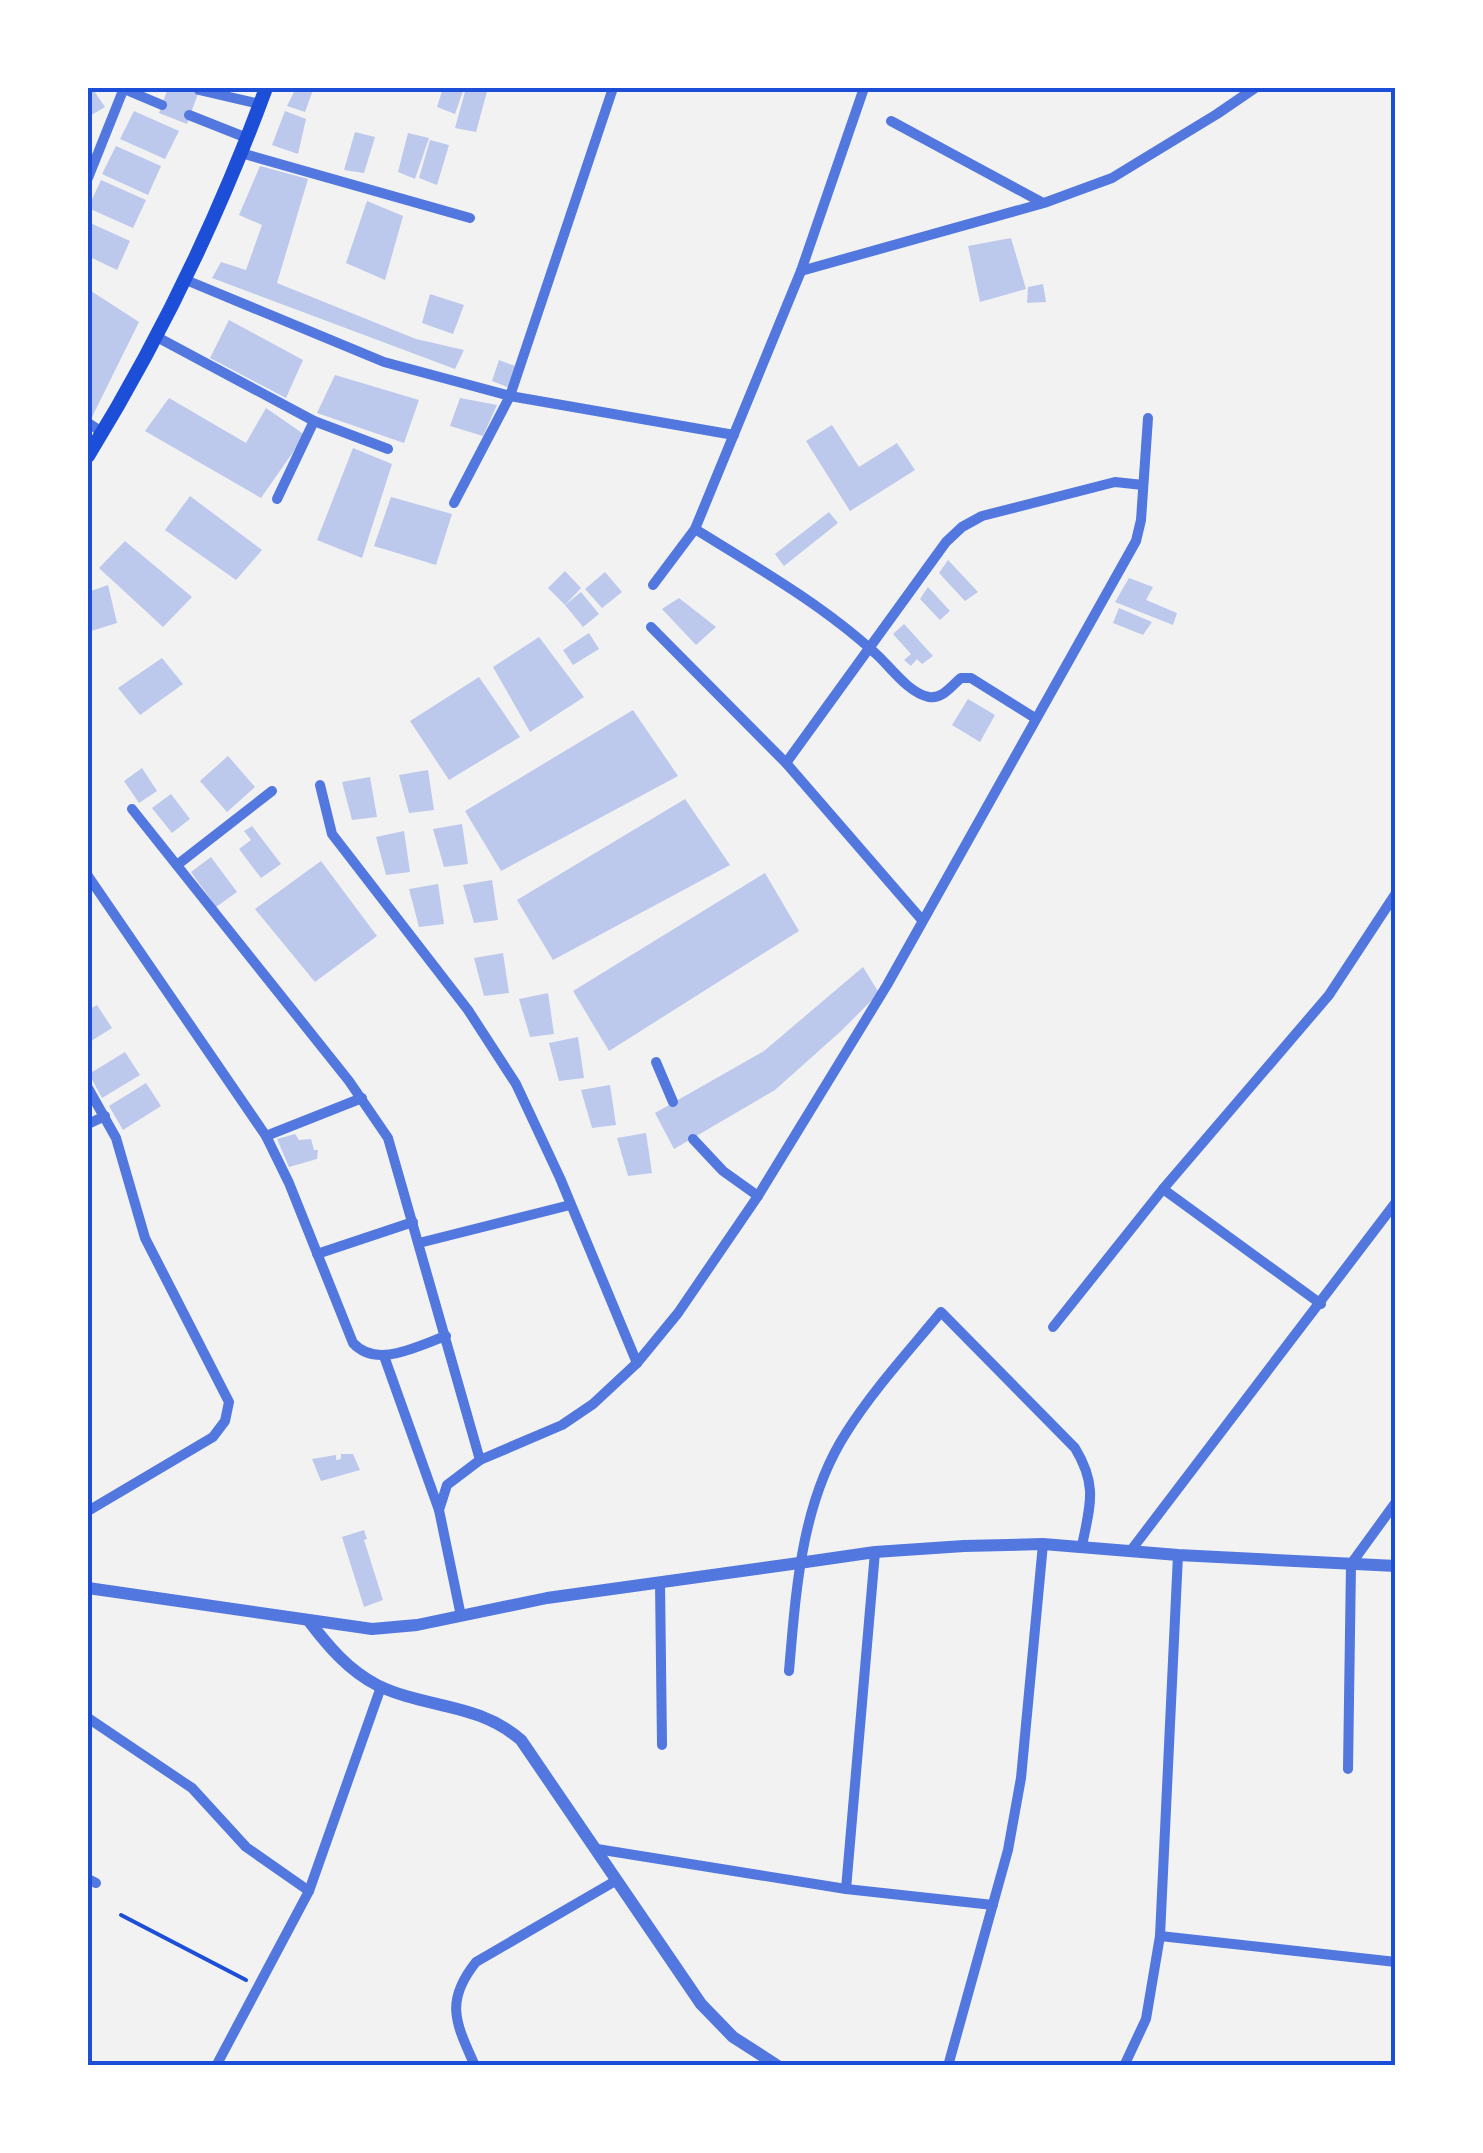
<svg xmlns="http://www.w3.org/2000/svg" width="1483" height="2153" viewBox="0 0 1483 2153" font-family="'Alegreya Sans',sans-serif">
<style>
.building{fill:#bdc9ec}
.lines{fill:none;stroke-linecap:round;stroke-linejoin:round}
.path{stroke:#1d4ed8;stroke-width:4}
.minor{stroke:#5277de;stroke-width:10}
.tertiary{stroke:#5277de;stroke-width:12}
.secondary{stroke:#1d4ed8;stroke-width:14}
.neatline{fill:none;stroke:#1d4ed8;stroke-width:4}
</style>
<rect width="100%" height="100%" fill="#f2f2f2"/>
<!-- building -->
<g class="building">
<polygon points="88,88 92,88 105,107 88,117"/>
<polygon points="168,88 200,88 187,124 159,113"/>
<polygon points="296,88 313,90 305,112 287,106"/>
<polygon points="443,88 464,88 455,114 437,107"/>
<polygon points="466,88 488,88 476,132 455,128"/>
<polygon points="134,111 179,131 165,159 120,139"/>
<polygon points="285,111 306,119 298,154 272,145"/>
<polygon points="355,132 375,137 364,173 344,170"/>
<polygon points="408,133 429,138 415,179 398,172"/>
<polygon points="430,140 449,145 437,185 419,178"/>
<polygon points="116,146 161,166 148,195 102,174"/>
<polygon points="260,166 308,179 277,283 416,339 464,350 455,369 212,278 221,262 246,270 262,225 239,215"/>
<polygon points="101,180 146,200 133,228 88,208"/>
<polygon points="367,201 403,216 385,280 346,263"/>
<polygon points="88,222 130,241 117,270 88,256"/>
<polygon points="1011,238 1026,289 980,302 968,246"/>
<polygon points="1043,284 1046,302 1027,303 1028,287"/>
<polygon points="88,289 139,322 91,419 88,417"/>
<polygon points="430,294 464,305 453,334 422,323"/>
<polygon points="229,320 303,360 286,398 210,358"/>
<polygon points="499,360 515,366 510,388 492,381"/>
<polygon points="335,375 419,400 404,443 317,413"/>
<polygon points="169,398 246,443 266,408 305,435 261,498 145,431"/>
<polygon points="460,398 497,405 483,436 450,426"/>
<polygon points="832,425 859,467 897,443 915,470 850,511 806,441"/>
<polygon points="353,448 392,464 362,558 317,540"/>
<polygon points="190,496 262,550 236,580 165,530"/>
<polygon points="391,497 452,514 436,565 374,546"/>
<polygon points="829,512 838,523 784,566 775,554"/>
<polygon points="125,541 192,597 163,627 99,568"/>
<polygon points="948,560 978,592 965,601 939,573"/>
<polygon points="565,571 581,588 565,605 548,588"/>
<polygon points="605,572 622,592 602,608 585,589"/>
<polygon points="1129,578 1153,587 1146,600 1177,613 1173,625 1115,602"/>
<polygon points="108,585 117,623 88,632 88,592"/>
<polygon points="928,587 950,611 940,620 920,599"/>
<polygon points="581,592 599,614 583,627 565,605"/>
<polygon points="679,598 716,627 696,645 662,609"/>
<polygon points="1119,608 1152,622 1143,635 1113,623"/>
<polygon points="904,624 933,656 922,664 917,659 911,666 904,660 911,654 893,634"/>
<polygon points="589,633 599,649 573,665 563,650"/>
<polygon points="539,637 584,697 530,732 493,667"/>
<polygon points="162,658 183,684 140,715 118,688"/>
<polygon points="479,677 520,737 449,780 410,721"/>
<polygon points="968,699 995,715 980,742 952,725"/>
<polygon points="633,710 678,776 501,871 465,811"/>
<polygon points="228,756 255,787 227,812 200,781"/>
<polygon points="142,768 157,791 139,803 124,781"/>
<polygon points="428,770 434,810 409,813 399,775"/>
<polygon points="370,777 377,817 352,820 342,782"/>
<polygon points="171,794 190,819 172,833 152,808"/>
<polygon points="685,799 730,865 553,960 517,900"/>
<polygon points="462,824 468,864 444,867 433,829"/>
<polygon points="252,826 281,864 261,878 239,849 251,840 244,831"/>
<polygon points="404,831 410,872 386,875 376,837"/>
<polygon points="211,857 237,892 216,907 191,872"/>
<polygon points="321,861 377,936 315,982 255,909"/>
<polygon points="765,873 799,931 609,1051 573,991"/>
<polygon points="492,880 498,920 474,923 463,885"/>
<polygon points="438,884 444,924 419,927 409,889"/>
<polygon points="503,953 509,993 484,996 474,958"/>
<polygon points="863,967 879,993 841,1031 775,1090 674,1149 655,1113 764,1051"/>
<polygon points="548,993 554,1034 530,1037 519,999"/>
<polygon points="97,1005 112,1028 88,1043 88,1010"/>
<polygon points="578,1037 584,1078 559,1081 549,1043"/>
<polygon points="125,1052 140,1075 102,1098 89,1074"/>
<polygon points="146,1083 161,1106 123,1130 109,1106"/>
<polygon points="610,1085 616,1125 592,1128 581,1090"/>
<polygon points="646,1133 652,1173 628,1176 617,1138"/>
<polygon points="295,1134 299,1140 311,1139 314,1150 318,1150 317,1159 289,1167 277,1139"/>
<polygon points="341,1454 353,1454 360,1470 321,1481 312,1459 336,1455 336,1460 341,1459"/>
<polygon points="364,1530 367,1539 364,1540 383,1600 364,1607 342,1537"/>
</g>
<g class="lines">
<!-- path -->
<polyline class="path" points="121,1915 246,1980"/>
<!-- minor -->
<g class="minor">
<polyline points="124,89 162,105"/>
<polyline points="199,90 260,104"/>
<polyline points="189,115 247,138"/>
<polyline points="891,121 1043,203"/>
<polyline points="241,153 470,218"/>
<polyline points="88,178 124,88"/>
<polyline points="801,271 1044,203 1112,178 1217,114 1255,88"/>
<polyline points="186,280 384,362 510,396 734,435"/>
<polyline points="157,337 314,421 388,449"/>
<polyline points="88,423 102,432"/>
<polyline points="277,499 314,421"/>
<polyline points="454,503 510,396 613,88"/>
<path d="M695,529C755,566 823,605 875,653C890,666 908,693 929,697C943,699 951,686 961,678H971L1035,718"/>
<polyline points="653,585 695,529 801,271 864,88"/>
<polyline points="651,627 786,763 922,920"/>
<polyline points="786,763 946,542 962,527 982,516 1115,482 1143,485"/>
<polyline points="320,785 332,834 468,1010 516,1084 560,1178 637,1363"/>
<polyline points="132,809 349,1081 388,1138 480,1460"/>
<polyline points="177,865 272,791"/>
<path d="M88,876L266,1136L289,1183L353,1343C377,1369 417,1346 446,1336"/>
<polyline points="656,1062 673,1102"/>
<polyline points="88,1088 116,1138 145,1238 229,1402 225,1421 213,1437 88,1511"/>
<polyline points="88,1124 105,1116"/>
<polyline points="266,1136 362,1098"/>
<polyline points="693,1139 723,1171 758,1196"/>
<polyline points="1163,1189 1321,1304"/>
<polyline points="419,1243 570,1205"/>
<polyline points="317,1254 413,1222"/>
<polyline points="1053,1327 1163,1189 1329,995 1396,893"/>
<polyline points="384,1356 439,1510"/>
<polyline points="1132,1549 1396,1202"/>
<polyline points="660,1582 662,1745"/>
<polyline points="461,1616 439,1510 447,1485 480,1460 562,1425 593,1404 637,1363 678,1313 758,1196 887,985 1136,541 1141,520 1148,418"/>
<path d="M789,1671C796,1591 801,1503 846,1433C873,1390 909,1351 941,1312L1075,1448C1098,1486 1090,1505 1082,1546"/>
<polyline points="88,1718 192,1788 246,1847 309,1891"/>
<polyline points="1348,1769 1351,1564 1396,1502"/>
<polyline points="597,1849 846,1889 993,1905"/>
<polyline points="88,1879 96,1883"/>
<polyline points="846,1889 875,1552"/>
<polyline points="1160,1936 1396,1962"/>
<polyline points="216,2066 309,1891 381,1687"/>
<path d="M475,2066C456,2023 444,2002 476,1962L617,1880"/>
<polyline points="948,2066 1008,1850 1021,1778 1043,1544"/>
<polyline points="1124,2066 1146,2019 1160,1936 1178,1555"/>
</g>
<!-- tertiary -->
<g class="tertiary">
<polyline points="88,1588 372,1629 417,1625 547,1598 799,1563 875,1552 964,1546 1043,1544 1178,1555 1396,1566"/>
<path d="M309,1621C328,1646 348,1670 377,1685C426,1709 477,1702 521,1740L701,2004L733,2037L778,2066"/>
</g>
<!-- secondary -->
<path class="secondary" d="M88,456C160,339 219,216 266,88"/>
</g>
<!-- border -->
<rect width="1483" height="2153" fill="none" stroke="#ffffff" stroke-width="180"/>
<rect x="90" y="90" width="1303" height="1973" class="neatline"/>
</svg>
